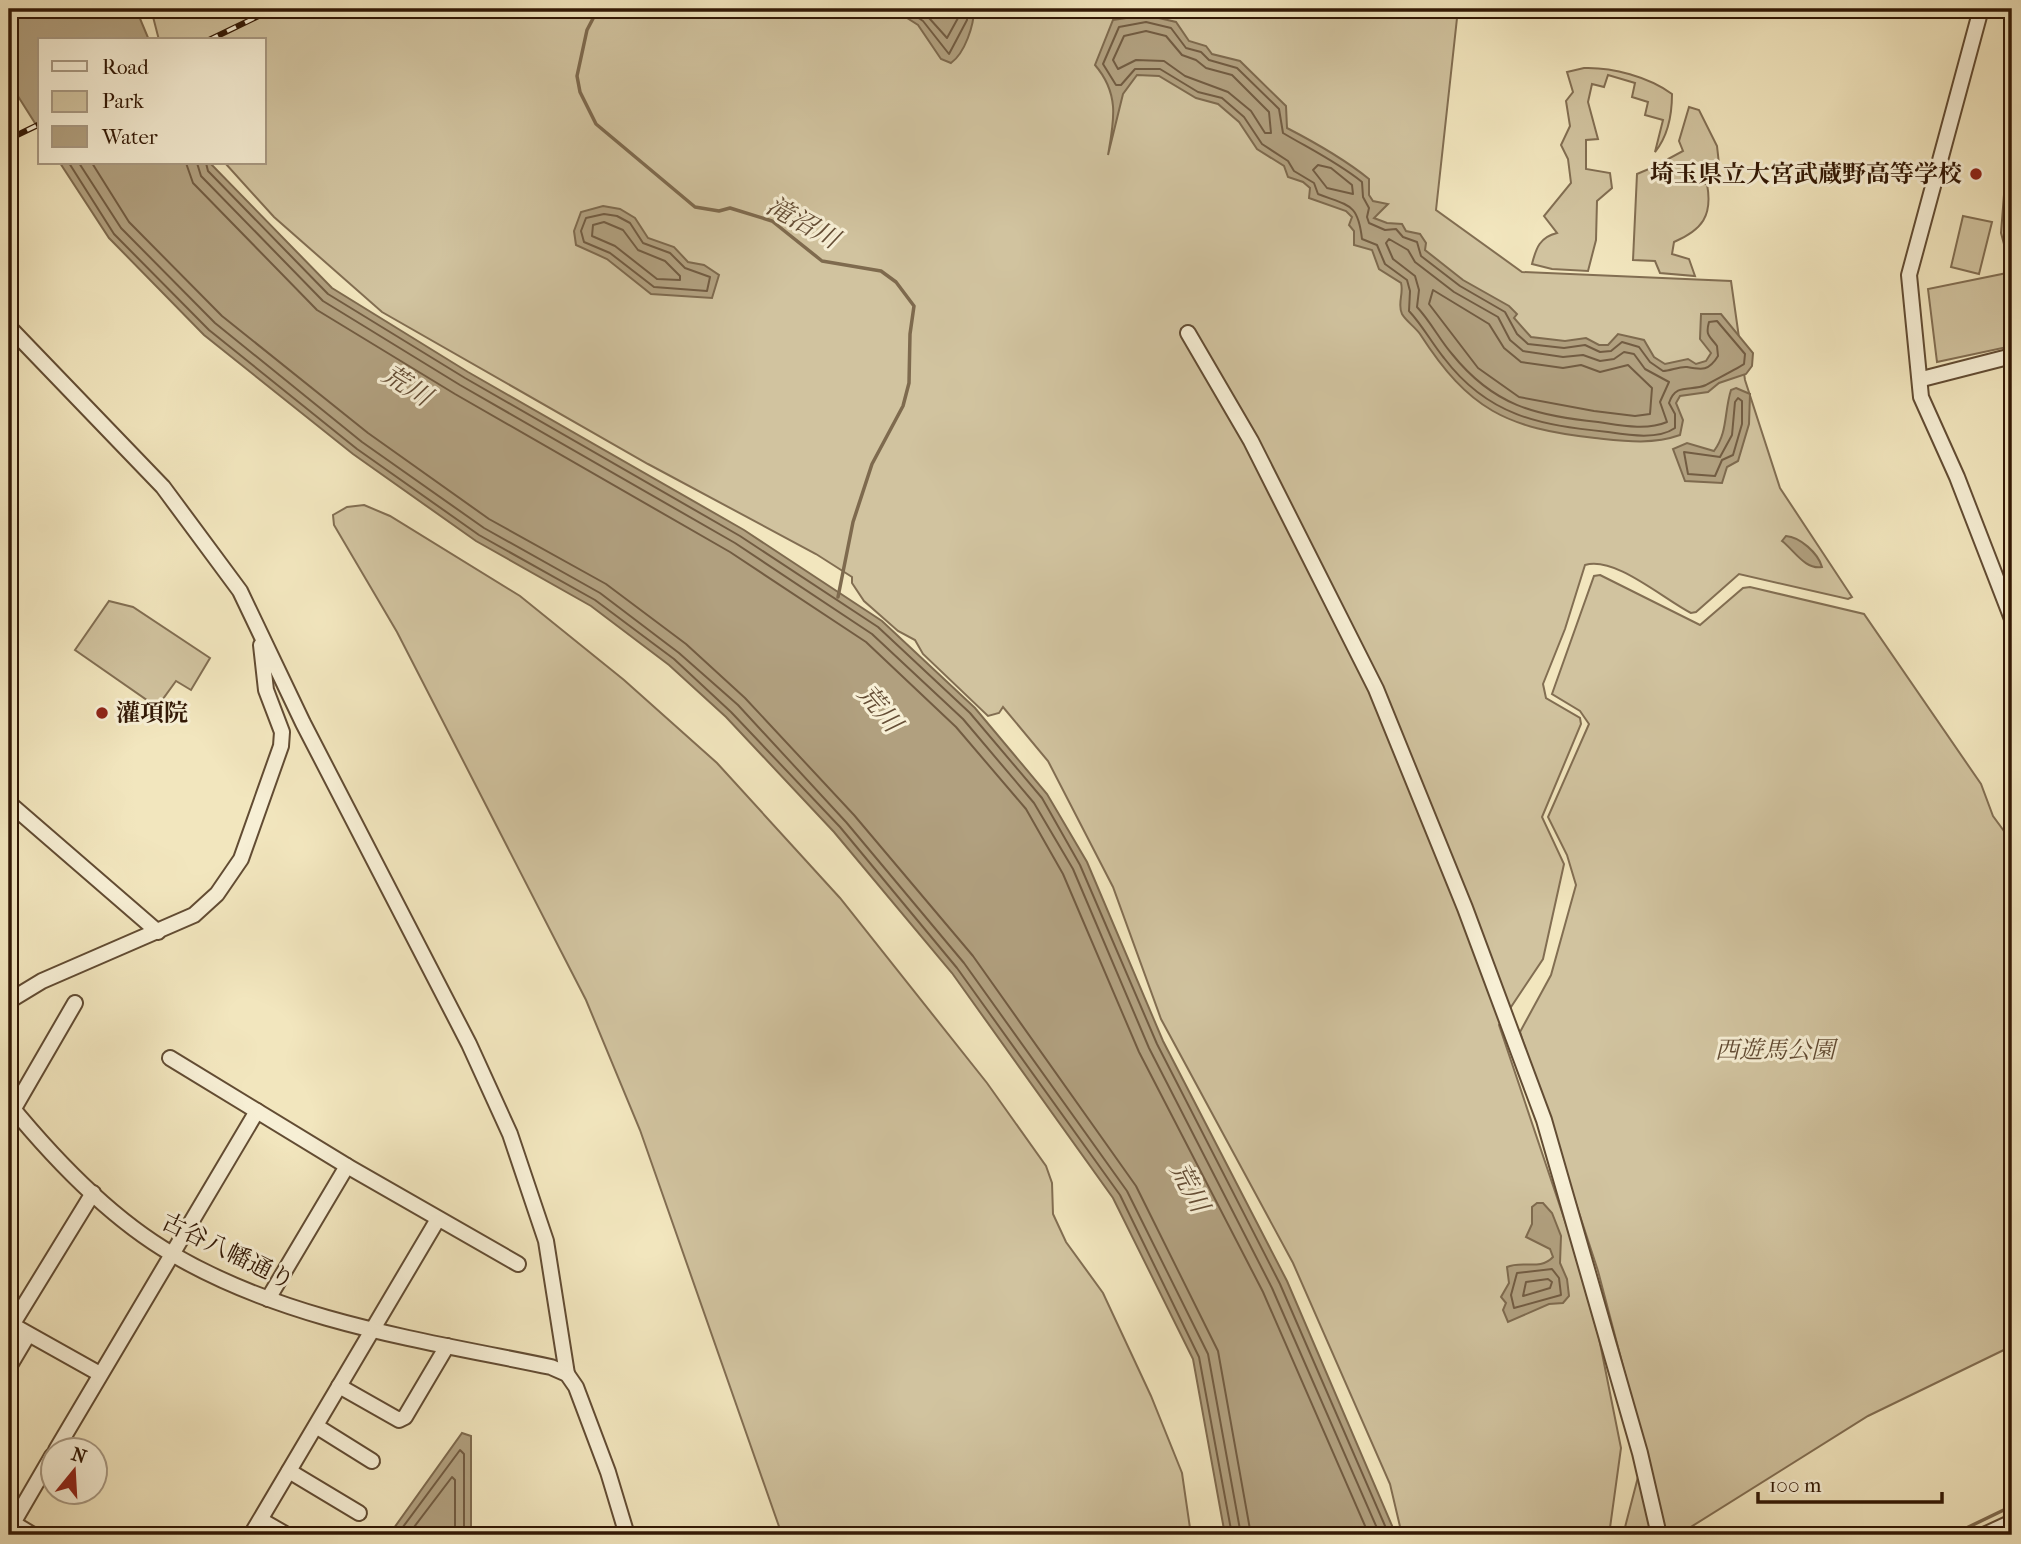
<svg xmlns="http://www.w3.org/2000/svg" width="2021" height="1544" viewBox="0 0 2021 1544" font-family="'IM FELL French Canon','Noto Serif JP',serif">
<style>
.green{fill:#d1c39f;stroke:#826e52;stroke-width:2}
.water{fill:#b1a07f;stroke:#7e6a4e;stroke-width:2}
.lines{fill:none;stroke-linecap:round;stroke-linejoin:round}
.shore{stroke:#725c42;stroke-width:2}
.stream{stroke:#7e6a4e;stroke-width:3.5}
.minor-casing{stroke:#624c33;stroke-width:18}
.minor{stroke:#f7efd5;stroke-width:14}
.rail-casing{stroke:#321805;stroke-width:6}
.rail{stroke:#f7efd5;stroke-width:3.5;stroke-dasharray:10;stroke-linecap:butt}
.poi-dot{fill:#8f2418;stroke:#f7efd5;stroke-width:2.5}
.labels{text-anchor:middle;stroke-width:6;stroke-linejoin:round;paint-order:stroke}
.poi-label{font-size:24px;font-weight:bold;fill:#321805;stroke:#f7efd5;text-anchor:end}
.park-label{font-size:24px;font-style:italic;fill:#624b33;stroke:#f7efd5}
.street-label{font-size:24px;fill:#321805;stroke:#f7efd5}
.water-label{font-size:26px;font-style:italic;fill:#654e36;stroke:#f7efd5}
</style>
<rect width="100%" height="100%" fill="#f2e6be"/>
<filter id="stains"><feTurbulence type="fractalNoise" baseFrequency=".00286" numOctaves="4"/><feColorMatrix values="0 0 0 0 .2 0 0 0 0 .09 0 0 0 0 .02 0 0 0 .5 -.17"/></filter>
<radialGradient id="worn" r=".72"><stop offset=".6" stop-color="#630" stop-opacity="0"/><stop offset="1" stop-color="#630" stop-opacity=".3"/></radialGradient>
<!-- green -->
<g class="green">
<path d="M151,9H1458L1436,210L1522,272L1731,281L1745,380L1780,488L1852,597L1848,599L1739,574L1696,612L1691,613C1662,598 1615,556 1585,565L1565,629L1543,684L1546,698L1580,718L1581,724L1542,817L1564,864L1543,959L1499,1025L1569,1233L1599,1338L1621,1448L1609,1535H1402L1390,1484L1293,1263L1161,1019L1113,887L1048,761L1003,707L999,713L988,716L923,654L915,640L898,631L864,601L852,583V577L816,554L648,464L382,312L274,217L225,163H264V40H159Z"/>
<path d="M1584,68C1612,67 1649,77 1672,94C1672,114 1668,136 1655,152L1663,120L1645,115L1648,102L1632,97L1635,83L1608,75L1604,87L1592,84L1588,102L1598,139L1586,140V169L1610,173L1612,188L1597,201L1596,240L1588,271L1552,269L1532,264C1536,248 1540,237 1557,233L1544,216L1571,183L1568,159L1561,145L1570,126L1566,101L1573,92L1567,72Z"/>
<path d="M1689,107L1699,110L1717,146L1719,164H1689L1685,182L1707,184C1713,216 1702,230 1674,242L1672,254L1689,259L1695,276L1660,273L1655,261L1633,260L1637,174L1651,168L1661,170L1668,159L1683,151L1679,141Z"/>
<polygon points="2012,168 2012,274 2001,233 2006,169"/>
<polygon points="1963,216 1992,222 1979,274 1951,267"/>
<polygon points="2007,273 2012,292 2012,346 1937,362 1928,289"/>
<polygon points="364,505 390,516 520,596 624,680 717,763 840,898 987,1083 1046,1166 1052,1183 1053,1214 1066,1242 1103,1293 1151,1396 1182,1473 1191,1535 782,1535 640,1130 586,1000 397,632 334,525 333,515 347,507"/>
<polygon points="1600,575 1700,625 1743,588 1750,587 1864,614 1981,784 1993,816 2012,842 2012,1346 1868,1416 1678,1535 1623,1535 1645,1450 1598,1271 1520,1032 1551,975 1576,885 1567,855 1548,817 1589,724 1580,711 1552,694 1594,576"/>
<polygon points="109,601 133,607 210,658 191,690 176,681 157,707 75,650"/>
</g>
<!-- water -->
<g class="water">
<polygon points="9,9 136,9 149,40 40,40 40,131 9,82"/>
<path d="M893,9H974C974,25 965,53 951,63L941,59L918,25Z"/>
<path d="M1146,15L1176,22L1189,41L1206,46L1212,54L1240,61L1286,106L1287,128C1316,143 1343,158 1369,179V195L1373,201L1388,204L1374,218L1387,223L1402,224L1406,231L1420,234L1426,243L1425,250L1463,280L1509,306L1517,314L1514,318L1531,337L1565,341L1586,338L1599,345H1608L1618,334L1644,340L1654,357L1665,364L1688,359L1696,364L1706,361L1711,353L1700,339L1701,314H1721L1753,353L1752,366L1746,374L1719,383L1708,392L1680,396L1676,403L1683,420L1680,435C1652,445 1624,441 1595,438C1506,428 1469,410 1420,334C1415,327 1406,321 1402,314C1397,304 1404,293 1401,283L1379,269L1372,250L1354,245V231L1349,225L1352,217L1346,211L1309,198L1310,188L1303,182L1288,177L1284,166L1257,149L1239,122L1218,104L1196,98L1159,76L1137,75L1123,94L1108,155C1114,121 1120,94 1095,65L1113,20Z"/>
<polygon points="60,163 210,163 332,288 468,372 744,530 882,621 975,708 1047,794 1087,862 1163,1041 1287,1281 1396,1535 1225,1535 1193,1359 1113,1198 952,973 834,832 726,717 669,665 591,606 476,541 353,454 204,335 109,238"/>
<polygon points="603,206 620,209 635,218 648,238 674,247 688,262 704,265 719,275 712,298 651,294 607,259 576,245 574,231 581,212"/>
<path d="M1736,388L1750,394L1749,424L1738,461L1727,467L1722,483L1685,481L1673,449L1687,443L1714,451C1728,432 1724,412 1731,390Z"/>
<path d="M1786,536C1800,537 1818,553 1822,567C1805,570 1794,550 1782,541Z"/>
<path d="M1537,1203H1543L1552,1213L1561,1236L1560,1263L1567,1279L1569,1296L1563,1303L1549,1304L1508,1322L1503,1310L1506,1303L1501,1297L1509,1283L1507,1267C1522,1260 1540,1271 1553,1257L1550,1249L1526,1237L1532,1224V1207Z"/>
<polygon points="462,1433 471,1436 471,1535 389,1535"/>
</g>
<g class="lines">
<!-- shore -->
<g class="shore">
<polyline points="905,9 923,21 949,54 967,20 967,9"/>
<polyline points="921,9 947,38 958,18 958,9"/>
<path d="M1146,22L1171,28L1186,48L1201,52L1209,60L1237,68L1279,109L1283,133C1310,149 1337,162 1362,182L1363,197L1369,208L1367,217L1369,223L1385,230L1396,229L1403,237L1417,242L1421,256L1460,286L1505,312L1517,334L1528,344L1564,348L1585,345L1600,352L1611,351L1622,342L1639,347L1650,362L1663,371C1670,371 1680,366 1687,367C1702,370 1709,371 1718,356L1717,346C1710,336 1705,336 1709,322L1717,321L1745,354L1744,364C1742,366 1711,382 1706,385C1691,392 1676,382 1669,403L1675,414V428C1658,440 1628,435 1608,432C1539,425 1488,416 1444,358C1431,342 1423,326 1409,311L1410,291L1407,280L1385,264L1377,245L1362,239C1358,203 1349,206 1318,194L1314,183L1294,171L1288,161L1262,144L1244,117L1222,98L1198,92L1160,69H1135L1121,85H1116L1103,64L1119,27Z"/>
<polygon points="1146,31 1166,36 1182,55 1196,60 1206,68 1232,75 1269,112 1271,133 1265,133 1251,111 1228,92 1185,76 1164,61 1136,60 1118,69 1113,60 1124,36"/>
<polyline points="69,163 114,234 209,330 357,449 479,535 595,600 674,659 731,712 840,827 957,968 1120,1195 1199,1357 1232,1535"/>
<polyline points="79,163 121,228 215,323 362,442 484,528 600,593 679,653 738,705 846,822 964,963 1127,1191 1208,1354 1241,1535"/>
<polyline points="92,163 129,222 222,316 368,433 489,519 606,584 686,644 745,698 854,815 973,956 1136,1186 1218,1351 1251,1535"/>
<polyline points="186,163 193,183 317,310 455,394 730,552 866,642 956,727 1026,809 1063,874 1139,1052 1263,1292 1369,1535"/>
<polyline points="197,163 201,176 323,301 460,385 735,543 872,634 963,719 1034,803 1073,869 1149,1048 1272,1288 1380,1535"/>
<polyline points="206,163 208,171 328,294 465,378 740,536 878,627 970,713 1042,798 1080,865 1157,1044 1280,1284 1389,1535"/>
<polygon points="1318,165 1331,168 1352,185 1353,194 1327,188 1313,170"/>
<polygon points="604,214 617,216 630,223 643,243 670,253 685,268 710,277 707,291 654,287 610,253 584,242 581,231 586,218"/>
<polygon points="604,222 623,230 638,250 665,261 680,276 680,280 657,279 615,246 592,236 593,225"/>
<path d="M1389,239L1408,250L1415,262L1454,292L1498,317L1510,340L1523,351L1563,357L1583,355L1600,361L1614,359L1624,352L1634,354L1645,369L1669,382L1660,402L1667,422C1646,431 1619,425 1598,422C1535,416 1493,405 1452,354C1439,339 1431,322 1417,307L1419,290L1415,276L1393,259L1386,243Z"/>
<polygon points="1433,290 1489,324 1504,348 1521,362 1563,368 1581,365 1600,372 1628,365 1652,388 1650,414 1635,416 1594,411 1519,397 1478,368 1429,304"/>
<polygon points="1738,398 1742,401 1742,424 1733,455 1722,460 1715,476 1688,474 1684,452 1720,457 1732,435 1735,402"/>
<polygon points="1552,1269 1559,1278 1561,1295 1514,1308 1511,1295 1517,1273"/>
<polygon points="1548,1279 1552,1282 1550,1288 1523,1296 1526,1282"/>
<polyline points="397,1535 460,1450 464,1454 464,1535"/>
<polyline points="408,1535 452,1477 455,1480 455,1535"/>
</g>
<!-- stream -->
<g class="stream">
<polyline points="598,9 587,30 577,76 580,92 596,124 695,207 719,211 730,208 772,221 822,261 881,271 896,282 914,306 910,334 909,383 903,406 872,464 853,522 838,597"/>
<polyline points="1952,1535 2012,1506"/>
</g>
<!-- minor casing -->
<g class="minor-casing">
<g id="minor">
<polyline points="1981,9 1909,275 1921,397 1957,477 2012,619"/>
<polyline points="9,327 163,487 240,591 303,723 469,1044 510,1134 546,1241 567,1374"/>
<polyline points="1188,333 1251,441 1376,689 1465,908 1544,1120 1640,1453 1659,1535"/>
<polyline points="1922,379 2012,356"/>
<polyline points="9,803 158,932"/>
<polyline points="9,1001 42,981 194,915 217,894 241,859 281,746 282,732 266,690 261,645"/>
<polyline points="170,1058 347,1166 518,1264"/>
<path d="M9,1104C54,1159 110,1218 172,1254C288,1322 422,1340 551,1367L567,1374L576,1387L608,1472L627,1535"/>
<polyline points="9,1117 75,1003"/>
<polyline points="268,1299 347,1166"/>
<polyline points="9,1323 100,1374"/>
<polyline points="12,1325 93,1193"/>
<polyline points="9,1367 28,1335"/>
<polyline points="339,1386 399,1420 405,1417 447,1346"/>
<polyline points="316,1426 372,1461"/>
<polyline points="56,1450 257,1111"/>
<polyline points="289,1471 359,1513"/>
<polyline points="261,1520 287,1535"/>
<polyline points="13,1523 33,1535"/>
<polyline points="9,1530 52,1456"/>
<polyline points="251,1535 438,1219"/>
<polyline points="1984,1535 2012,1522"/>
</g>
</g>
<!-- minor -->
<use href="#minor" class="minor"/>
<!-- rail casing -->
<g class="rail-casing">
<g id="rail">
<polyline points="209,40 273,9"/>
<polyline points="9,139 40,124"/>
</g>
</g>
<!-- rail -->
<use href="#rail" class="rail"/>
</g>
<!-- markers -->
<g class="poi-dot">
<circle cx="1976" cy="174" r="7"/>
<circle cx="102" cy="713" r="7"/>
</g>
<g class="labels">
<!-- poi labels -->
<g class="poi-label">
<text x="1962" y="182">埼玉県立大宮武蔵野高等学校</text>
<text x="116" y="721" text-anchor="start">灌項院</text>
</g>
<!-- park labels -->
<g class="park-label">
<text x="1775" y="1058">西遊馬公園</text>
</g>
<!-- street labels -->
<g class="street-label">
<text transform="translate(228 1251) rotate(26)" y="8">古谷八幡通り</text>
</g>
<!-- water labels -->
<g class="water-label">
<text transform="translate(803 222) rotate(29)" y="9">滝沼川</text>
<text transform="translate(407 385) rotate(32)" y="9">荒川</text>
<text transform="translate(880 708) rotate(50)" y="9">荒川</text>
<text transform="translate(1190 1187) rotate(62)" y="9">荒川</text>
</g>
</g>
<!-- margin -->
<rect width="2021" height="1544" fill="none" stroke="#f2e6be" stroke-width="35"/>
<rect x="10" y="10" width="2000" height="1523" fill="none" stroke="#321805" stroke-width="3.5"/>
<rect x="18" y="18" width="1986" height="1509" fill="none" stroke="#321805" stroke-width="2"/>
<!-- legend -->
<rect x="38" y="38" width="228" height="126" fill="#f7efd5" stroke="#a89982" stroke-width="2"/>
<rect x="52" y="61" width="35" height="10" fill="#f7efd5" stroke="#a89982" stroke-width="2"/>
<text x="102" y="74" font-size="21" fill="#321805">Road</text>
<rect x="52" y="91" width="35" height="21" fill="#d1c39f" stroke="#a89982" stroke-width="2"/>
<text x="102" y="108" font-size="21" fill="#321805">Park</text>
<rect x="52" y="126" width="35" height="21" fill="#b1a07f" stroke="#a89982" stroke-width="2"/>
<text x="102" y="144" font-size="21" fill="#321805">Water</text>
<!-- north arrow -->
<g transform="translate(74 1471) rotate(18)"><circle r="33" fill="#f7efd5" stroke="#a89982" stroke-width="2"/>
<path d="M0-5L12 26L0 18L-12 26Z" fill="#8f2418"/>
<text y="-10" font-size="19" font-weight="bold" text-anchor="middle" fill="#321805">N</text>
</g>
<!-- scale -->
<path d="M1758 1492v10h184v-10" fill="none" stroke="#321805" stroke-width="3.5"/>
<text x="1769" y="1492" font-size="21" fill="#321805" stroke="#f7efd5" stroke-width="5" paint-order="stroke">100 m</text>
<rect width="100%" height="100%" filter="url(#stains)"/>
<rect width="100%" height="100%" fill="url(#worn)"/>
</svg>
